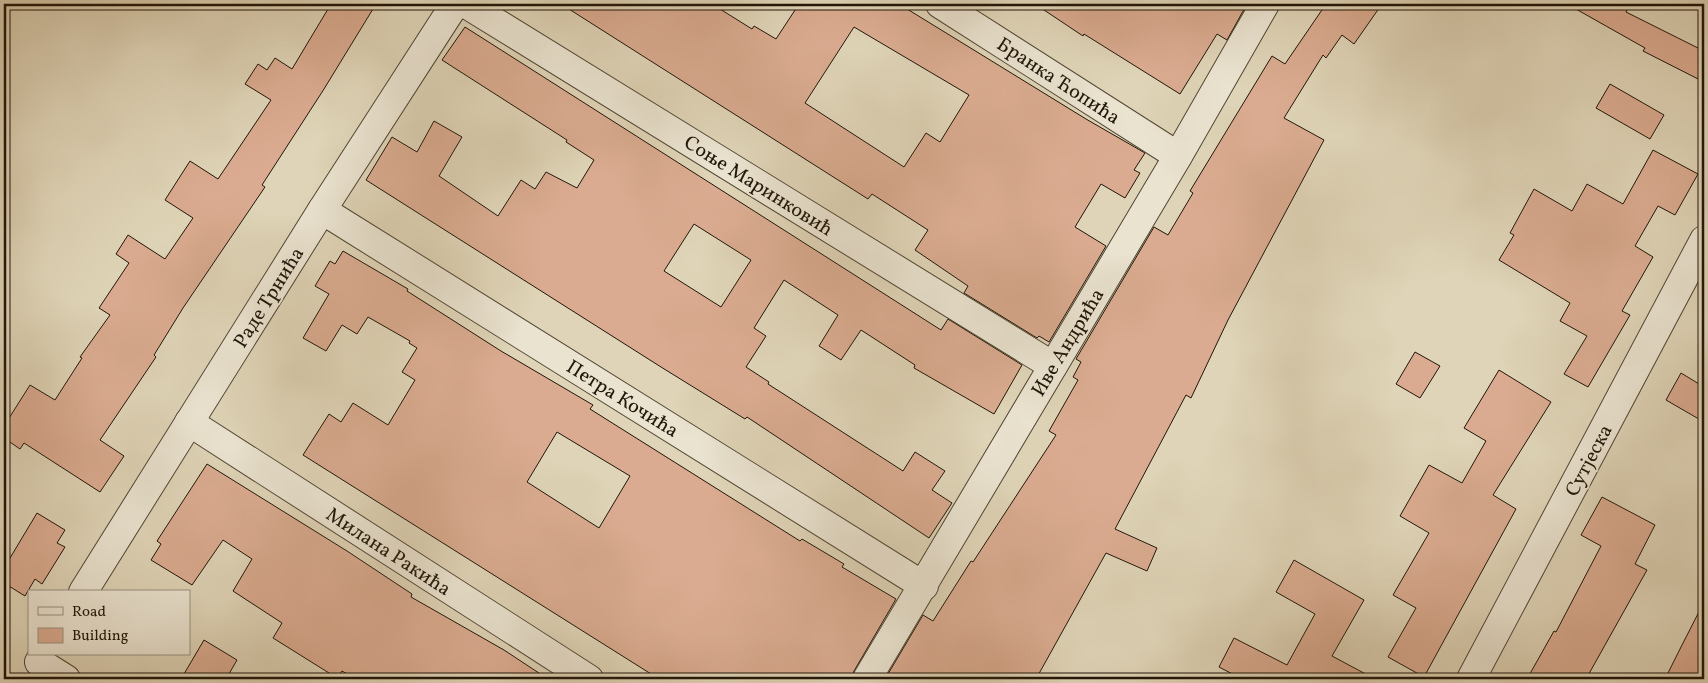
<svg xmlns="http://www.w3.org/2000/svg" width="1708" height="683" viewBox="0 0 1708 683" font-family="Vollkorn,serif">
<style>
.building{fill:#daab90;stroke:#201609;fill-rule:evenodd}
.lines{fill:none;stroke-linecap:round;stroke-linejoin:round}
.minor-casing{stroke:#504634;stroke-width:30}
.minor{stroke:#eae3d0;stroke-width:28}
.labels{text-anchor:middle;stroke-width:4;stroke-linejoin:round;paint-order:stroke}
.street-label{font-size:20px;fill:#201609;stroke:#eae3d0}
</style>
<rect width="100%" height="100%" fill="#dfd4b7"/>
<filter id="stains"><feTurbulence type="fractalNoise" baseFrequency=".004" numOctaves="4"/><feColorMatrix values="0 0 0 0 .2 0 0 0 0 .09 0 0 0 0 .02 0 0 0 .5 -.17"/></filter>
<radialGradient id="worn" r=".72"><stop offset=".6" stop-color="#630" stop-opacity="0"/><stop offset="1" stop-color="#630" stop-opacity=".3"/></radialGradient>
<!-- building -->
<g class="building">
<polygon points="331,4 376,4 324,89 262,185 265,187 183,308 154,355 156,357 100,440 124,456 100,492 24,443 20,449 4,438 4,426 30,385 55,400 82,358 80,357 110,315 99,308 129,263 116,254 128,235 165,259 193,218 165,200 190,161 218,179 271,100 245,84 258,64 267,70 275,58 292,69"/>
<path d="M561,4H712L752,29L754,26L776,39L799,4H899L1086,119L1145,153L1134,170L1140,173L1125,198L1101,184L1075,227L1106,246L1049,342L1039,336L1037,338L964,293L968,286L915,250L928,230L872,194L868,199ZM854,27L969,95L940,142L926,133L904,167L805,103Z"/>
<polygon points="1035,4 1247,4 1227,40 1217,34 1180,94 1084,34 1083,36"/>
<polygon points="1326,4 1382,4 1354,44 1342,35 1326,58 1323,55 1284,118 1324,140 1228,320 1191,398 1186,395 1115,529 1157,548 1147,571 1106,553 1036,679 885,679 923,615 933,621 971,561 973,562 1056,435 1049,431 1078,380 1073,377 1081,362 1076,359 1154,227 1168,235 1193,193 1190,191 1272,56 1285,64"/>
<polygon points="1567,4 1630,4 1626,12 1704,51 1704,82 1643,51 1645,48"/>
<path d="M465,27L941,330L948,319L1022,365L994,414L914,368L915,365L861,330L841,360L819,346L838,315L784,280L754,328L766,336L746,367L769,382L768,384L903,471L915,452L945,471L932,490L952,503L929,538L747,417L745,419L661,367L366,180L392,137L417,152L434,121L462,137L439,176L498,216L521,180L535,189L546,172L577,188L594,160L566,142L567,140L442,60ZM694,224L751,260L721,307L664,271Z"/>
<polygon points="1610,84 1664,115 1650,139 1596,108"/>
<polygon points="1653,150 1698,174 1675,215 1658,206 1635,246 1653,257 1622,311 1630,315 1588,387 1564,374 1587,336 1560,321 1570,303 1499,260 1514,235 1510,233 1534,189 1572,211 1587,184 1623,204"/>
<path d="M343,251L408,289L407,291L501,351L593,405L590,409L800,541L802,539L844,564L842,567L896,599L854,671L851,679H659L303,455L329,414L341,422L353,403L388,425L415,380L402,372L417,348L409,343L410,341L368,317L357,334L342,325L326,351L303,338L329,294L315,286L330,261L335,264ZM557,432L630,476L599,528L527,482Z"/>
<polygon points="1415,352 1440,366 1420,398 1396,384"/>
<polygon points="1499,370 1551,402 1493,495 1516,509 1424,677 1388,657 1416,608 1393,595 1429,533 1400,516 1429,465 1462,483 1486,441 1464,428"/>
<polygon points="1681,373 1704,387 1704,422 1666,400"/>
<polygon points="207,464 347,551 412,594 411,597 504,650 548,679 356,679 342,671 337,678 273,638 282,623 233,591 252,559 223,540 192,585 151,560 161,544 157,541"/>
<polygon points="1602,497 1655,525 1635,564 1647,570 1586,679 1527,679 1554,631 1556,632 1601,546 1581,535"/>
<polygon points="37,513 65,530 57,543 65,547 42,584 35,579 25,596 4,583 4,568"/>
<polygon points="1294,560 1364,600 1332,656 1375,679 1242,679 1219,667 1234,638 1287,665 1315,614 1276,592"/>
<polygon points="1704,602 1704,679 1665,679 1682,645"/>
<polygon points="204,640 237,660 226,679 181,679"/>
</g>
<g class="lines">
<!-- minor casing -->
<g class="minor-casing">
<g id="minor">
<polyline points="466,4 1053,366"/>
<polyline points="940,4 1178,156"/>
<polyline points="322,210 924,586"/>
<polyline points="189,422 589,679"/>
<polyline points="83,592 322,210 455,4"/>
<polyline points="39,662 66,679"/>
<polyline points="867,679 1178,156 1265,4"/>
<polyline points="1471,679 1704,240"/>
</g>
</g>
<!-- minor -->
<use href="#minor" class="minor"/>
</g>
<g class="labels">
<!-- street labels -->
<g class="street-label">
<text transform="translate(1059 80) rotate(33)" y="7">Бранка Ћопића</text>
<text transform="translate(759 185) rotate(32)" y="7">Соње Маринковић</text>
<text transform="translate(268 297) rotate(-58)" y="7">Раде Трнића</text>
<text transform="translate(1067 342) rotate(-59)" y="7">Иве Андрића</text>
<text transform="translate(623 398) rotate(32)" y="7">Петра Кочића</text>
<text transform="translate(1588 460) rotate(-62)" y="7">Сутјеска</text>
<text transform="translate(389 551) rotate(33)" y="7">Милана Ракића</text>
</g>
</g>
<!-- margin -->
<rect width="1708" height="683" fill="none" stroke="#dfd4b7" stroke-width="20"/>
<rect x="5" y="5" width="1698" height="673" fill="none" stroke="#201609" stroke-width="2.5"/>
<rect x="10" y="10" width="1688" height="663" fill="none" stroke="#201609"/>
<!-- legend -->
<rect x="28" y="590" width="162" height="65" fill="#eae3d0" stroke="#999180"/>
<rect x="38" y="607" width="25" height="8" fill="#eae3d0" stroke="#999180"/>
<text x="72" y="616" font-size="15" fill="#201609">Road</text>
<rect x="38" y="628" width="25" height="15" fill="#daab90" stroke="#999180"/>
<text x="72" y="640" font-size="15" fill="#201609">Building</text>
<rect width="100%" height="100%" filter="url(#stains)"/>
<rect width="100%" height="100%" fill="url(#worn)"/>
</svg>
